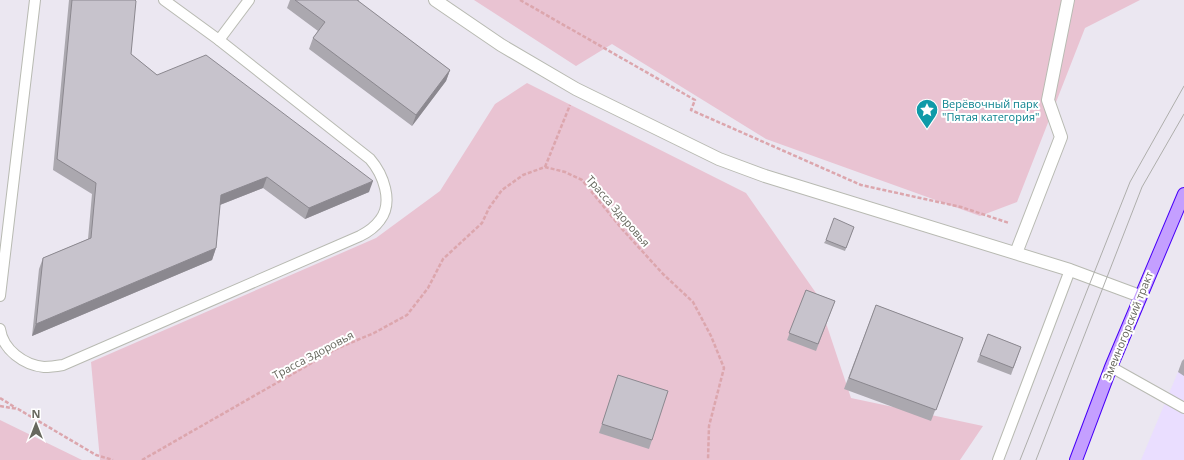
<svg xmlns="http://www.w3.org/2000/svg" width="1184" height="460" viewBox="0 0 1184 460" font-family="'Open Sans',sans-serif">
<style>
.commercial{fill:#eadeff}
.green{fill:#e9c3d2}
.lines{fill:none;stroke-linecap:round;stroke-linejoin:round}
.service-casing{stroke:#b8bab2;stroke-width:12}
.minor-casing{stroke:#b8bab2;stroke-width:14}
.tertiary-casing{stroke:#b8bab2;stroke-width:14}
.trunk-casing{stroke:#4700f8;stroke-width:14}
.path{stroke:#dca6ad;stroke-width:2.5;stroke-dasharray:4 2;stroke-linecap:butt}
.service{stroke:#fff;stroke-width:10}
.minor{stroke:#fff;stroke-width:12}
.tertiary{stroke:#fff;stroke-width:12}
.trunk{stroke:#c49fff;stroke-width:12}
.tram{stroke:#aeaeab;stroke-width:1}
.wall{fill:#aba8af}
.shaded-wall{fill:#8b888f}
.building{fill:#c7c3cc;stroke:#8b888f}
.labels{text-anchor:middle;stroke-width:4;stroke-linejoin:round;paint-order:stroke}
.culture-label{font-size:11px;fill:#0d838f;stroke:#fff;text-anchor:start}
.street-label{font-size:11px;fill:#67685e;stroke:#fff}
</style>
<rect width="100%" height="100%" fill="#ebe7f1"/>
<!-- commercial -->
<polygon class="commercial" points="1184,363 1184,460 1141,460 1178,372"/>
<!-- green -->
<g class="green">
<polygon points="474,0 1140,0 1085,28 1017,202 980,216 766,139 612,44 576,66"/>
<polygon points="527,83 746,193 816,293 851,398 983,426 960,460 100,460 91,362 376,238 440,191 495,104"/>
<polygon points="0,420 82,460 0,460"/>
</g>
<g class="lines">
<!-- service casing -->
<g class="service-casing">
<g id="service">
<polyline points="219,40 249,0"/>
<polyline points="0,296 35,0"/>
<path d="M0,329C3,350 24,365 44,367C50,367 57,366 63,365L360,236C368,232 375,227 380,220C394,202 383,174 370,159L219,40L164,0"/>
<polyline points="1111,367 1184,408"/>
<polyline points="998,460 1070,270"/>
</g>
</g>
<!-- minor casing -->
<g class="minor-casing">
<polyline id="minor" points="1016,253 1061,137 1048,100 1068,0"/>
</g>
<!-- tertiary casing -->
<g class="tertiary-casing">
<polyline id="tertiary" points="435,0 501,45 576,89 719,159 765,176 1070,270 1140,296"/>
</g>
<!-- trunk casing -->
<g class="trunk-casing">
<polyline id="trunk" points="1076,460 1111,367 1184,194"/>
</g>
<!-- path -->
<g class="path">
<polyline points="520,0 695,100 691,110 861,185 961,207 1009,223"/>
<polyline points="545,167 570,105"/>
<polyline points="0,398 16,408"/>
<polyline points="0,406 18,409 96,455 113,460"/>
<polyline points="142,460 336,349 374,333 407,315 428,288 443,259 482,223 489,208 502,190 523,175 545,167 565,172 582,180 622,229 663,274 693,302 711,336 724,368 709,426 708,460"/>
</g>
<!-- service -->
<use href="#service" class="service"/>
<!-- minor -->
<use href="#minor" class="minor"/>
<!-- tertiary -->
<use href="#tertiary" class="tertiary"/>
<!-- trunk -->
<use href="#trunk" class="trunk"/>
<!-- tram -->
<g class="tram">
<polyline points="1020,460 1130,182 1184,86"/>
<polyline points="1036,460 1142,187 1184,114"/>
</g>
</g>
<!-- wall -->
<g class="wall">
<polygon points="69,0 135,0 131,54 157,75 369,192 305,219 263,188 220,205 216,248 212,260 32,336 39,269 43,258 88,239 92,194 53,170"/>
<polygon points="290,0 359,0 359,2 450,70 446,81 412,126 309,49 313,38 318,31 287,8"/>
<polygon points="854,227 845,251 824,243 826,240"/>
<polygon points="806,290 835,301 816,351 787,340"/>
<polygon points="876,305 963,338 931,421 844,389"/>
<polygon points="988,334 1021,347 1011,375 977,362"/>
<polygon points="1184,359 1184,376 1178,372 1182,361"/>
<polygon points="618,375 652,440 649,449 599,433"/>
</g>
<!-- shaded-wall -->
<g class="shaded-wall">
<polygon points="450,70 446,81 412,126 416,115"/>
<polygon points="267,177 263,188 217,206 221,195"/>
<polygon points="373,181 369,192 305,219 309,208"/>
<polygon points="216,248 212,260 32,336 36,324"/>
</g>
<!-- building -->
<g class="building">
<polygon points="72,0 135,0 136,1 131,54 157,75 206,55 373,181 309,208 267,177 221,195 216,248 36,324 43,258 91,238 96,183 57,159"/>
<polygon points="295,0 357,0 450,70 416,115 313,38 325,22"/>
<polygon points="834,218 854,227 846,248 826,240"/>
<polygon points="806,290 835,301 818,344 789,333"/>
<polygon points="876,305 963,338 936,410 849,378"/>
<polygon points="988,334 1021,347 1013,368 980,355"/>
<polygon points="618,375 668,391 652,440 602,424"/>
</g>
<!-- icons -->
<defs>
<g id="sight-pin" transform="scale(1.15)"><path d="M0 17L-7.5 6A9.5 9.5 0 1 1 7.5 6Z" fill="#0f9aa8" stroke="#fff"/><path d="M0-6L1.8-2.2L6-1.7L2.9 1.2L3.7 5.4L0 3.3L-3.7 5.4L-2.9 1.2L-6-1.7L-1.8-2.2Z" fill="#fff"/></g>
</defs>
<g fill-rule="evenodd">
<use href="#sight-pin" x="927" y="110"/>
</g>
<g class="labels">
<!-- culture labels -->
<g class="culture-label">
<text x="942" y="108">Верёвочный парк<tspan x="942" dy="13">"Пятая категория"</tspan></text>
</g>
<!-- street labels -->
<g class="street-label">
<text transform="translate(618 211) rotate(49)" y="4">Трасса Здоровья</text>
<text transform="translate(1128 326) rotate(-68)" y="4">Змеиногорский тракт</text>
<text transform="translate(313 355) rotate(-28)" y="4">Трасса Здоровья</text>
</g>
</g>
<!-- north arrow -->
<g transform="translate(36 424)" stroke="#ffffff" stroke-width="3" paint-order="stroke">
<path d="M0-3L7 15L0 10L-7 15Z" fill="#67685e"/>
<text y="-6" font-size="11" font-weight="bold" text-anchor="middle" fill="#67685e">N</text>
</g>
</svg>
